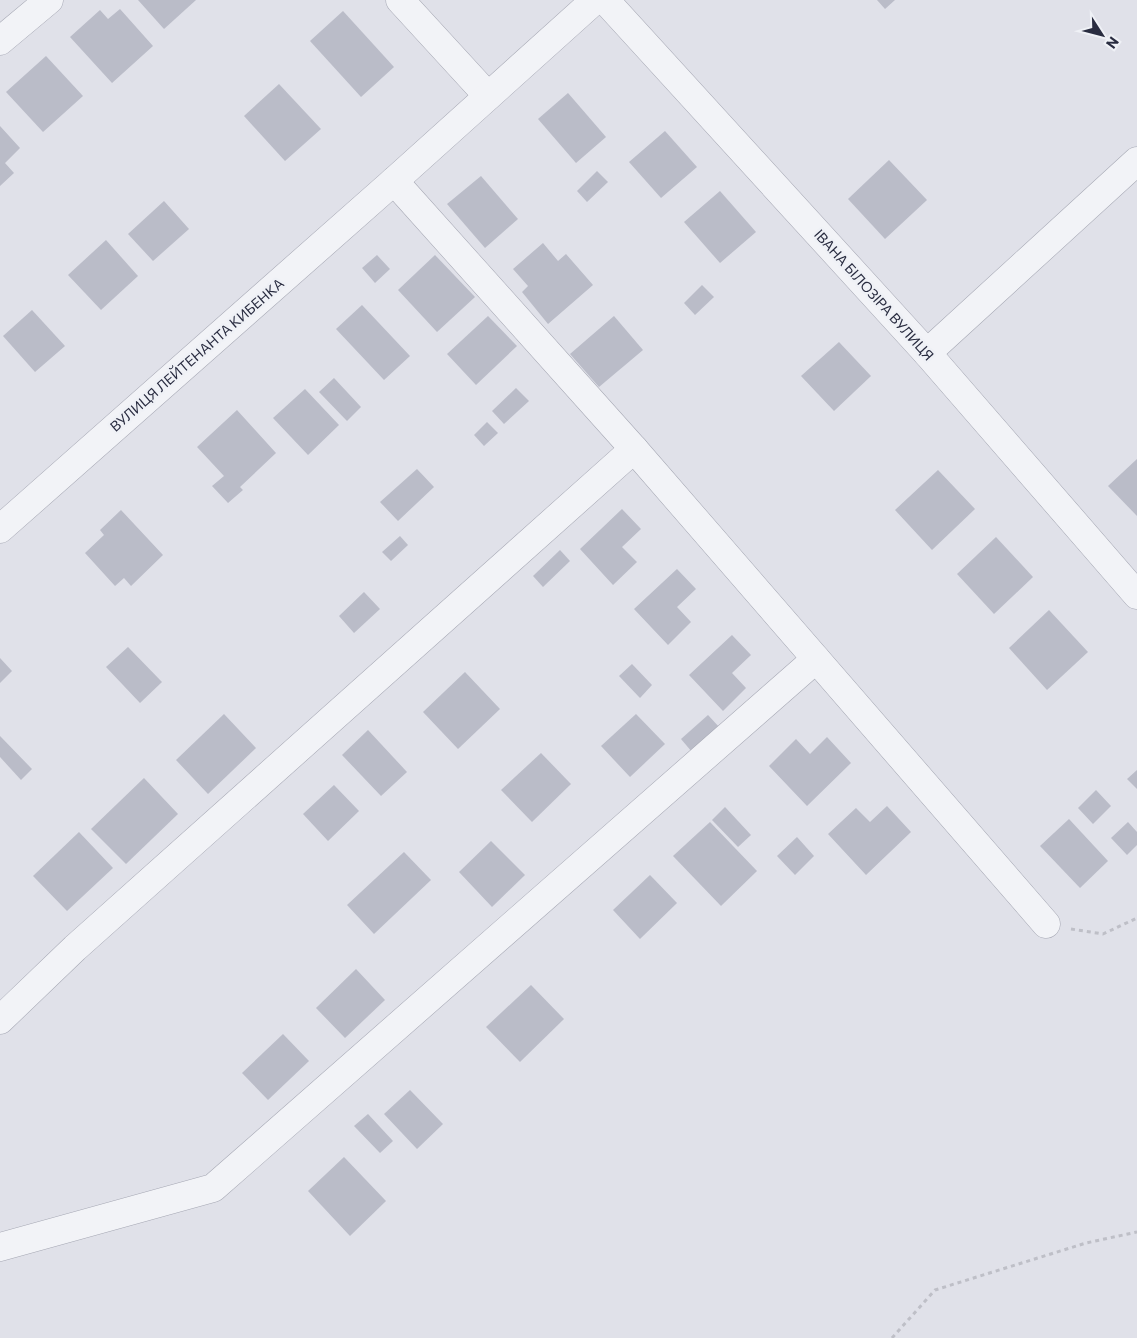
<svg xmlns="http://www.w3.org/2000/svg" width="1137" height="1338" viewBox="0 0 1137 1338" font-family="Commissioner,sans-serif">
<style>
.building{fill:#babcc8}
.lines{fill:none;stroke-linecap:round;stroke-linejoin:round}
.minor-casing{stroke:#a5a7b3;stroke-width:29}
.path{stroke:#bebfc7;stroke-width:3;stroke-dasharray:4 4;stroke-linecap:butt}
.minor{stroke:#f2f3f7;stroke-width:28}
.labels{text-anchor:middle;stroke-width:5;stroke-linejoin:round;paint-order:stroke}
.street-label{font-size:14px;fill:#292c40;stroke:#eff1f6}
</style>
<rect width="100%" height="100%" fill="#e0e1e9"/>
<!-- building -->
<g class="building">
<polygon points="138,0 196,0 164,29"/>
<polygon points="877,0 895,0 885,9"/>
<polygon points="120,9 153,46 112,83 70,37 100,10 108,19"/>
<polygon points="343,11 394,67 361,97 310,41"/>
<polygon points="46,56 83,96 43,132 6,92"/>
<polygon points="279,84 321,129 285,161 244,116"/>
<polygon points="568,93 606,137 576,163 538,119"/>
<polygon points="0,126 20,148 5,163 14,173 0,186"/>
<polygon points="665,131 697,167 661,198 629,162"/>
<polygon points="889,160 927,200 885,239 848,199"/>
<polygon points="597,171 608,182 587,202 577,191"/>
<polygon points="481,176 518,219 485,248 447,204"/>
<polygon points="720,191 756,232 720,263 684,222"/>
<polygon points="164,201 189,229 153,261 128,234"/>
<polygon points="106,240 138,276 101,310 68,275"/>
<polygon points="543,243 558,261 566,254 593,285 548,324 522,292 528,286 513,269"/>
<polygon points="377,255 390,269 375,283 362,268"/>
<polygon points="435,255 475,297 437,332 398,290"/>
<polygon points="702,285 714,297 695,315 684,303"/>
<polygon points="362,305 410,356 384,380 336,329"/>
<polygon points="32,310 65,346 35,372 3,336"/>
<polygon points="488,316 517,346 476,385 447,354"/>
<polygon points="614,316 643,350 599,387 570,354"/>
<polygon points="839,342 871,376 834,411 801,376"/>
<polygon points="334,378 361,407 347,421 319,392"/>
<polygon points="516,388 529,401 504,424 492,411"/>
<polygon points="305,389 339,425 308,455 273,418"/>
<polygon points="237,410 276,453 240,487 243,490 228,503 212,486 224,476 197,447"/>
<polygon points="487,422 498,433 484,446 474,435"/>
<polygon points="1137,459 1137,516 1108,486"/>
<polygon points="417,469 434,487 398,521 380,502"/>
<polygon points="938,470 975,509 932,550 895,510"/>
<polygon points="622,509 641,529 622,547 637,562 613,585 580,549"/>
<polygon points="121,510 163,555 131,586 124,578 115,586 85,553 104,535 100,530"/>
<polygon points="400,536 408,545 391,561 382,552"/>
<polygon points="996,537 1033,577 994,614 957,574"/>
<polygon points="560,550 570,561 543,587 533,576"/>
<polygon points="677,569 696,589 677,607 691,622 668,645 634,609"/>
<polygon points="364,592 380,609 354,633 339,616"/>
<polygon points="1049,610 1088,652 1047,690 1009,648"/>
<polygon points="732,635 751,655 732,673 746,688 723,711 689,675"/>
<polygon points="128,647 162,682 140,703 106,667"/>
<polygon points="0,658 12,671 0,683"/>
<polygon points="632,664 652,685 640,698 619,676"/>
<polygon points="465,672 500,709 458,749 423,712"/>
<polygon points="224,714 256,748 208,794 176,760"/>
<polygon points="636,714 665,744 630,777 601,746"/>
<polygon points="708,715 720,728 692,752 681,739"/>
<polygon points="368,730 407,772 381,796 342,755"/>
<polygon points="0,736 32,769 21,780 0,757"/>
<polygon points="827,737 851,763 807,806 769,766 796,739 810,754"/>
<polygon points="541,753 571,784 532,822 501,790"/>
<polygon points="1137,770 1137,789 1127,779"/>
<polygon points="144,778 178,814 126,864 91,829"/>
<polygon points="334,785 359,811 328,841 303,814"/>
<polygon points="1096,790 1111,806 1093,824 1078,808"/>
<polygon points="887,806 911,832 866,875 828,834 856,808 870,822"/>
<polygon points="725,807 751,835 738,847 712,820"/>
<polygon points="1069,819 1108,861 1080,888 1040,846"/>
<polygon points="710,822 757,871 721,906 673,856"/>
<polygon points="1128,822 1137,832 1137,845 1127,855 1111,838"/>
<polygon points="79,832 113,868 67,911 33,876"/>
<polygon points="797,837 814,856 795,875 777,856"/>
<polygon points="491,841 525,875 492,907 459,872"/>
<polygon points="404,852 431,880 374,934 347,905"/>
<polygon points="650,875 677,903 640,939 613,910"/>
<polygon points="356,969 385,1000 345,1038 316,1008"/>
<polygon points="531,985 564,1019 520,1062 486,1027"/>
<polygon points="283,1034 309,1061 268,1100 242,1073"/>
<polygon points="410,1090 443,1124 417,1149 384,1114"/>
<polygon points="368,1114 393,1141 380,1153 354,1126"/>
<polygon points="344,1157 386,1201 350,1236 308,1191"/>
</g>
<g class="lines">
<!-- minor casing -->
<g class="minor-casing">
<g id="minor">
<polyline points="400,0 488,96"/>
<polyline points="605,0 927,353 1137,595"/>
<polyline points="0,41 49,0"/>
<polyline points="394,181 634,449 1046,924"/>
<polyline points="927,353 1137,161"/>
<polyline points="0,529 394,181 595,0"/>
<polyline points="0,1020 75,948 634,449"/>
<polyline points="0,1247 213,1188 816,659"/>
</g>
</g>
<!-- path -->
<g class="path">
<polyline points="1071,929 1103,934 1137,918"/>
<polyline points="892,1338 935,1290 1086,1243 1137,1232"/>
</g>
<!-- minor -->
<use href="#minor" class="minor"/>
</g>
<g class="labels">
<!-- street labels -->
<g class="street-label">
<text transform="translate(874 295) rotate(48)" y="5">ІВАНА БІЛОЗІРА ВУЛИЦЯ</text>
<text transform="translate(197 355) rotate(-41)" y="5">ВУЛИЦЯ ЛЕЙТЕНАНТА КИБЕНКА</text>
</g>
</g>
<!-- north arrow -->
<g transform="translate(1102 35) rotate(126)" stroke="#eff1f6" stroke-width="4" paint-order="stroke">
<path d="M0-4L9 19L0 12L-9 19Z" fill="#292c40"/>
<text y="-8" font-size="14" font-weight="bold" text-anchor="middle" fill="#292c40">N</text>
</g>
</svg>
